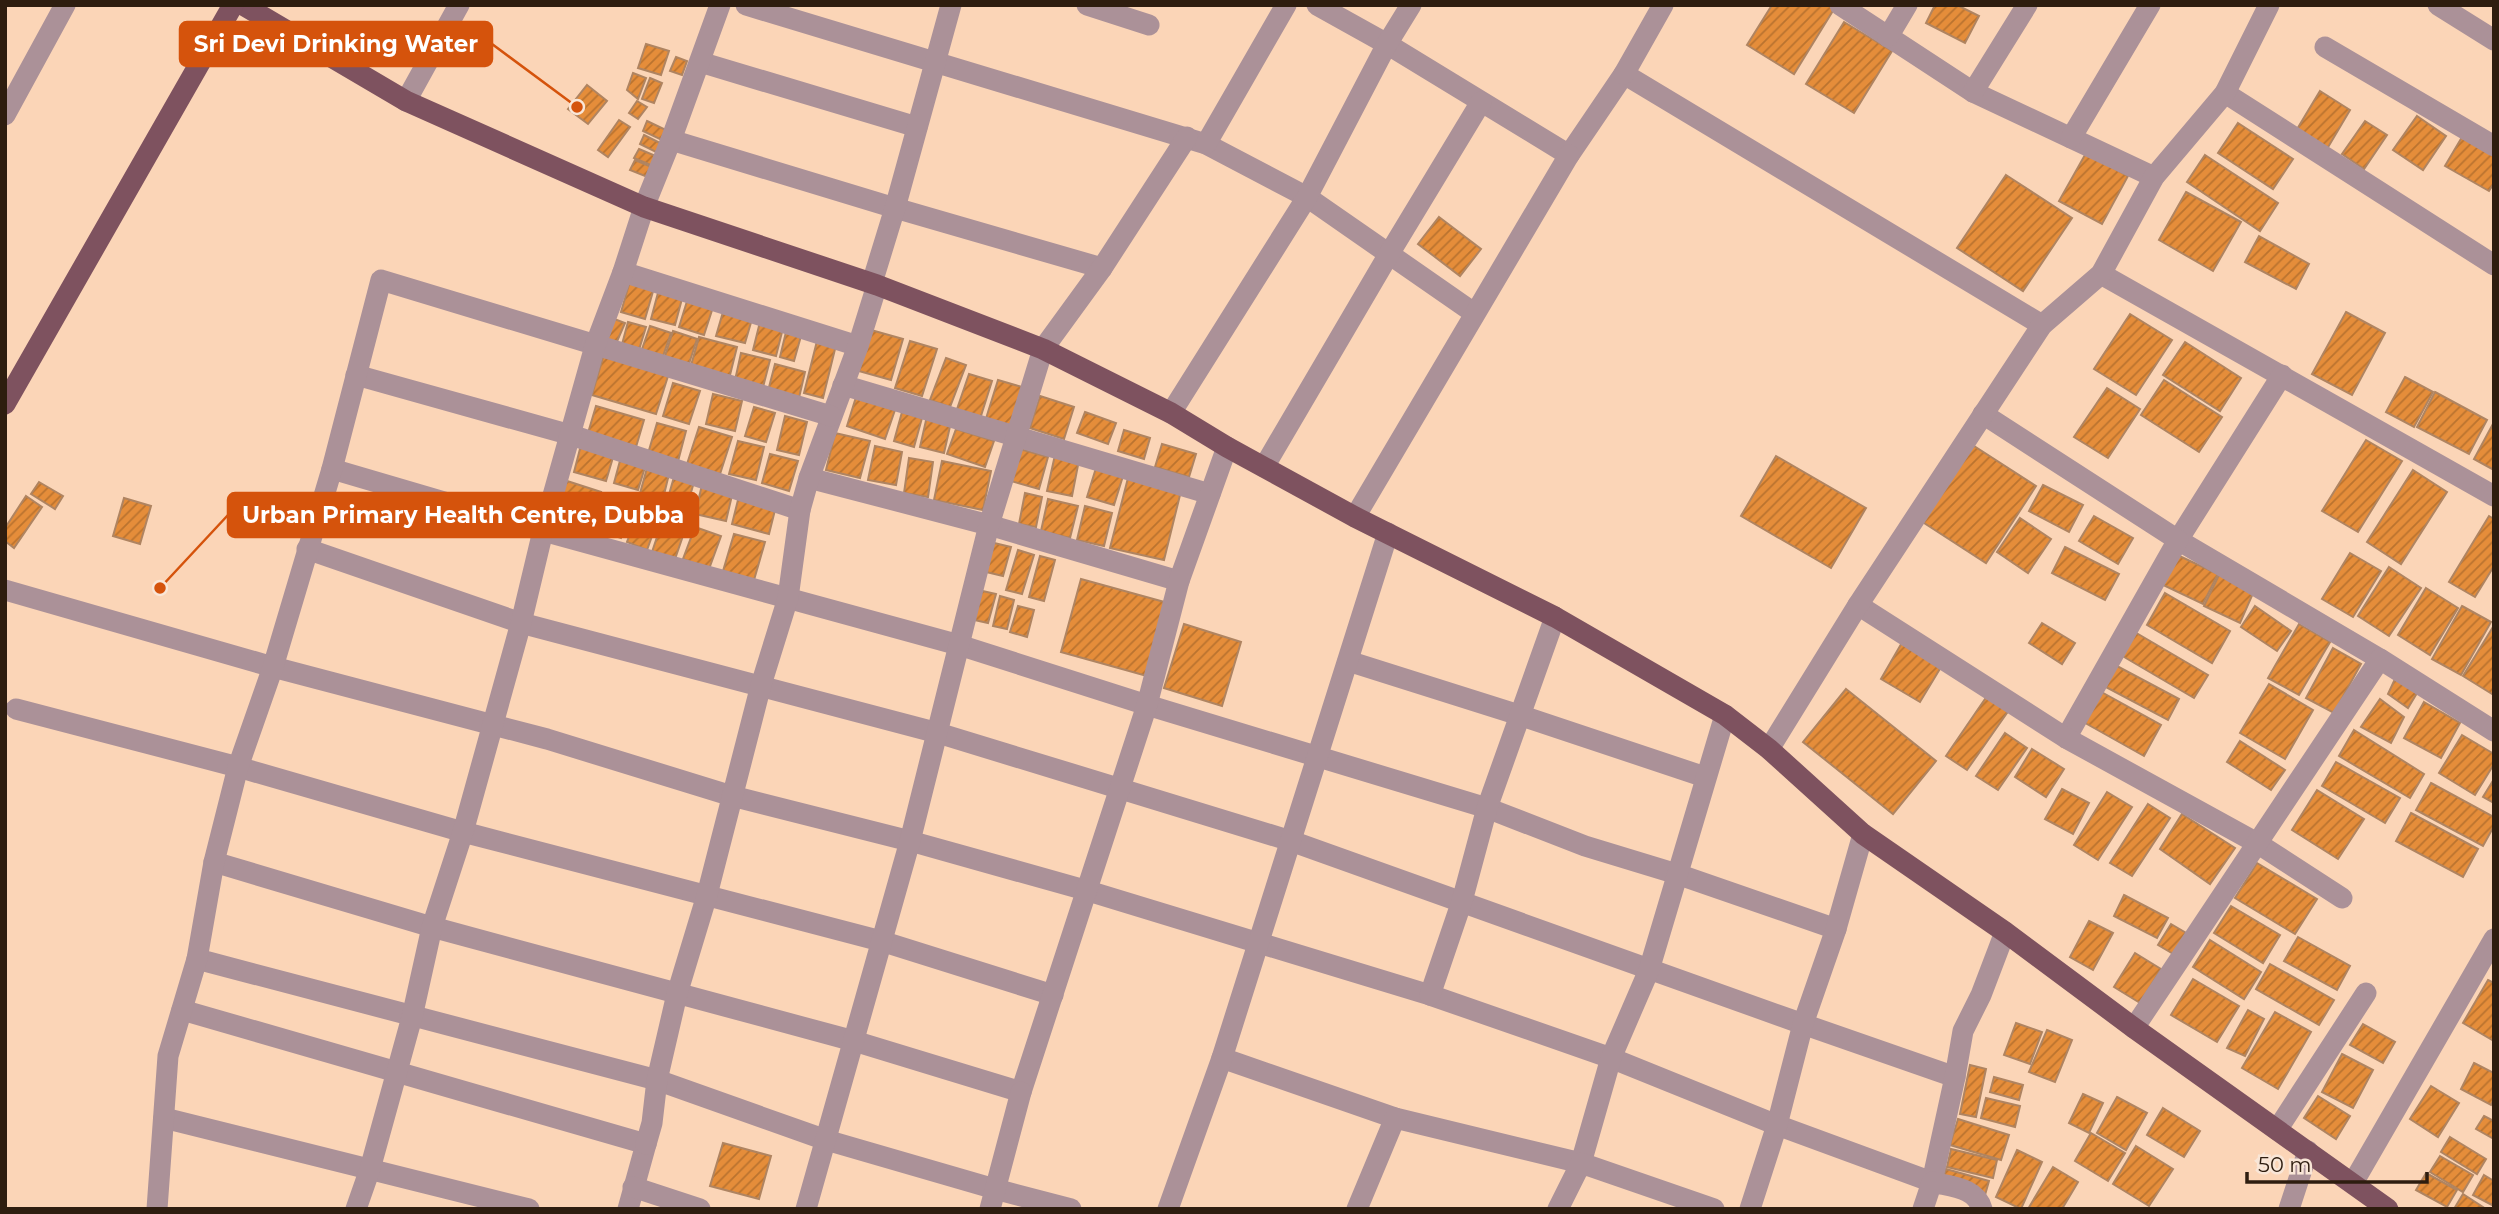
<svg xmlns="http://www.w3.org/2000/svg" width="2499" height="1214" viewBox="0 0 2499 1214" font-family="Montserrat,sans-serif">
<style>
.building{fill:url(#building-hatch);stroke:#af8461;stroke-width:2}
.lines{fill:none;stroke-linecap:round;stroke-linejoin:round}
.minor{stroke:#ab9198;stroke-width:21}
.major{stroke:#7e525f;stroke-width:21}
.leader{fill:none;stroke:#d5530c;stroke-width:2.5}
.callout-dot{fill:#d5530c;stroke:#f9e6d7;stroke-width:2.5}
.callout{fill:#d5530c;stroke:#d5530c;stroke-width:2.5}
.callout-label{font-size:23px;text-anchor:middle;font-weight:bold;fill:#fff}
</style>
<defs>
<pattern id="building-hatch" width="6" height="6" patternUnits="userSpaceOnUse" patternTransform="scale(1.75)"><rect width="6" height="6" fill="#e58d3a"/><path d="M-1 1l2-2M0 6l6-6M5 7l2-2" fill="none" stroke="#ba732f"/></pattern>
</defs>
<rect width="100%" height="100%" fill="#fbd5b7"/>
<!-- building -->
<g class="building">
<polygon points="1772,5 1828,5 1834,9 1794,74 1747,45"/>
<polygon points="1935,5 1957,5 1979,16 1965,43 1926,23"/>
<polygon points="1844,22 1892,51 1854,113 1806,84"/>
<polygon points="646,44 669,51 661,75 638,68"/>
<polygon points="676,57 687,61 682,75 670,71"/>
<polygon points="633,73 646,78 638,99 627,90"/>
<polygon points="650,78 662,83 654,103 642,99"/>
<polygon points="587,85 607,101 588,124 568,109"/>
<polygon points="2320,91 2350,110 2327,149 2296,131"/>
<polygon points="637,101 647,107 638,119 629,113"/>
<polygon points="2417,116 2446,136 2423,170 2393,150"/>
<polygon points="619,120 630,127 608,157 598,150"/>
<polygon points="647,121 668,131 664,141 643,131"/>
<polygon points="2365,121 2387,135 2364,169 2342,154"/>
<polygon points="2238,123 2293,159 2273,189 2218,153"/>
<polygon points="644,135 666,146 662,155 640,144"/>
<polygon points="2462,137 2494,155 2494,183 2489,191 2445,166"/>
<polygon points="639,149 658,157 653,166 634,158"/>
<polygon points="2086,153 2128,176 2102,224 2059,201"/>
<polygon points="2205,155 2278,203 2260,231 2187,182"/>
<polygon points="635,160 654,168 650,178 630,170"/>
<polygon points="2006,175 2072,218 2023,291 1957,248"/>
<polygon points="2186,192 2241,222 2213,271 2159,240"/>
<polygon points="1439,217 1481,249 1460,276 1418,244"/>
<polygon points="2259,236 2309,264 2296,289 2245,262"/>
<polygon points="630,281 654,288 645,319 621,312"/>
<polygon points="659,289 683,295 675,325 651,319"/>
<polygon points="688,298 713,307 704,335 679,327"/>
<polygon points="723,312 752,319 745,343 716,336"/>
<polygon points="2346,312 2385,333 2352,395 2312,374"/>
<polygon points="2130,314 2172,340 2136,395 2094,369"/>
<polygon points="609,317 625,323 615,346 600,340"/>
<polygon points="628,322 646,327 638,353 621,348"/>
<polygon points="760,322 783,328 776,356 753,350"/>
<polygon points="650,326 671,333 662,359 641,352"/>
<polygon points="871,330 903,339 891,380 859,371"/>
<polygon points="673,331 697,339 688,367 664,359"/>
<polygon points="786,332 801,336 794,361 780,357"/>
<polygon points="699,337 737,347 729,379 690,369"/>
<polygon points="817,341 836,345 823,398 804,393"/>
<polygon points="910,341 937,349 922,396 895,388"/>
<polygon points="2185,342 2241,378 2220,411 2163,375"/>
<polygon points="741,353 770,360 762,391 734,385"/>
<polygon points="604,354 669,373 656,414 592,395"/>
<polygon points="946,358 966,365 950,407 930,400"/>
<polygon points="775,364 805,372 798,402 767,395"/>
<polygon points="969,374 992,381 980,419 956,412"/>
<polygon points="2405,377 2433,392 2414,427 2386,412"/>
<polygon points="998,380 1022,387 1009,432 984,425"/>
<polygon points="2164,380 2222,417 2199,452 2141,415"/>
<polygon points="673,383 700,391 689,424 663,416"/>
<polygon points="2107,388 2140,409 2108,458 2074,437"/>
<polygon points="2435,392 2487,420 2469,454 2417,427"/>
<polygon points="713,394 742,401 735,431 706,424"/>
<polygon points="1040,396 1074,407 1064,439 1030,428"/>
<polygon points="856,397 895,410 885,439 847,426"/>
<polygon points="596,406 644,420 636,447 588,433"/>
<polygon points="754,407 775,413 766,442 745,436"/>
<polygon points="902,412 922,418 914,447 894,441"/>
<polygon points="1085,412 1116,423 1108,444 1077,433"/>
<polygon points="785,416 807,422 799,455 777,450"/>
<polygon points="927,416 951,422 944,453 920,447"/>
<polygon points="2494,422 2494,470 2474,459"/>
<polygon points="657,423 686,431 677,465 647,457"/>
<polygon points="699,427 732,437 720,474 687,464"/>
<polygon points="956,429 994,441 985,467 947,454"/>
<polygon points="1124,430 1150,438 1144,459 1118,451"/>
<polygon points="835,433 870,441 860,478 826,470"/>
<polygon points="2366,440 2402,461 2358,532 2322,511"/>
<polygon points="738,441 764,447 756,480 729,474"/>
<polygon points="1162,444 1196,454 1189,477 1155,467"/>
<polygon points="1971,444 2036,486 1986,563 1921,521"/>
<polygon points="581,445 614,454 606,481 574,472"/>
<polygon points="875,446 902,452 896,485 868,480"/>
<polygon points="1013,447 1048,457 1039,489 1004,479"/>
<polygon points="770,454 798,461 789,491 762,483"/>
<polygon points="1055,455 1079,460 1072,496 1047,491"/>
<polygon points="1776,456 1866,508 1831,568 1741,516"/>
<polygon points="621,457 646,464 638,490 614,483"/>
<polygon points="909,458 933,462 928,497 904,493"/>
<polygon points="942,461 991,471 983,510 934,500"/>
<polygon points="647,468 669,474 662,503 639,497"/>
<polygon points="1096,468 1123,476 1114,505 1087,497"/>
<polygon points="2413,470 2447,492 2401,564 2367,542"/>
<polygon points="674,477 694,482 686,510 666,505"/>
<polygon points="1128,478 1181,491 1164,560 1110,548"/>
<polygon points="564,480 601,492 587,530 551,518"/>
<polygon points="39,482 63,496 55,509 31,494"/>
<polygon points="702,485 733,491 726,521 695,514"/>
<polygon points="2043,485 2083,505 2069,532 2029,511"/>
<polygon points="1025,493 1042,497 1036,527 1019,524"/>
<polygon points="606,495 633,504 621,538 594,529"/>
<polygon points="26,496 42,507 14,548 5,541 5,528"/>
<polygon points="739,496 776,506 769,534 732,524"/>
<polygon points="124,498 151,506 140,544 113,536"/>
<polygon points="1048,499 1078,506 1070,538 1041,531"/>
<polygon points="1085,506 1112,513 1104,546 1077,540"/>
<polygon points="640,507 660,514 647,550 627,542"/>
<polygon points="664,516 687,524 675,559 652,552"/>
<polygon points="2094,516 2133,538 2118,564 2079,541"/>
<polygon points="2489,516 2494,519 2494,566 2475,597 2449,582"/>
<polygon points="2020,518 2051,539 2028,573 1997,552"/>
<polygon points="695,527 721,536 709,569 683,559"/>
<polygon points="734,534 765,542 754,580 723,571"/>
<polygon points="990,542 1011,547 1003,576 982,571"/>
<polygon points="2065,547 2119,574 2105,600 2052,573"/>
<polygon points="1018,550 1034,555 1022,594 1006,590"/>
<polygon points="2173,553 2218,574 2203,604 2159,583"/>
<polygon points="2350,553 2381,571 2353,617 2322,599"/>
<polygon points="1040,556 1055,560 1044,601 1029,597"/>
<polygon points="2389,567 2421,588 2389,636 2358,616"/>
<polygon points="2219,575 2254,591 2240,623 2204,606"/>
<polygon points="1081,579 1168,603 1147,676 1061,652"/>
<polygon points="2426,588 2458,608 2430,655 2398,635"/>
<polygon points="978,590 996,594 988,623 970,619"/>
<polygon points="2165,593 2230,631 2212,663 2147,625"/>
<polygon points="1000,596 1014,600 1007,629 993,626"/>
<polygon points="1018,606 1034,610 1027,637 1010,632"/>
<polygon points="2255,606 2291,631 2277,651 2241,627"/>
<polygon points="2462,606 2491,622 2461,675 2432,659"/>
<polygon points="2042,623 2075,643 2062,664 2029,643"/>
<polygon points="1184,624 1241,642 1222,706 1164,688"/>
<polygon points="2299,624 2330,642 2299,695 2268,678"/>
<polygon points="2493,627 2494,691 2492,694 2463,676"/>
<polygon points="2133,631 2208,675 2194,698 2119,654"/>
<polygon points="1904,639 1944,662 1920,702 1881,679"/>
<polygon points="2333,648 2361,664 2334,713 2306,698"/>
<polygon points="2115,665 2179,699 2168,720 2104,686"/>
<polygon points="2395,679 2417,693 2408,708 2388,694"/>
<polygon points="2269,684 2313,710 2285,759 2240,733"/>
<polygon points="1846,689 1936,761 1893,814 1803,742"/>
<polygon points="2096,689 2161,725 2144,756 2078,719"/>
<polygon points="1987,696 2009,710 1967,770 1946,756"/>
<polygon points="2380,699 2404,717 2391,743 2361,727"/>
<polygon points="2424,702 2460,723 2441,758 2404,738"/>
<polygon points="2354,730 2424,774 2410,798 2339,756"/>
<polygon points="2005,733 2027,748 1998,790 1976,776"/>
<polygon points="2462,735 2494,754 2494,764 2475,795 2439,773"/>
<polygon points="2240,741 2285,770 2271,790 2227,762"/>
<polygon points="2032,749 2064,769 2046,797 2015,777"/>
<polygon points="2336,762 2400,798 2385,823 2322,786"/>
<polygon points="2494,779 2494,803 2483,797"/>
<polygon points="2431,783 2494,817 2494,826 2483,846 2416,810"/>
<polygon points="2062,789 2089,803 2073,834 2045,819"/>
<polygon points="2317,790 2364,819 2338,859 2292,830"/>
<polygon points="2107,792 2132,807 2098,860 2074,845"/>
<polygon points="2148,804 2170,818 2132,876 2110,863"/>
<polygon points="2411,813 2478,849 2463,877 2396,841"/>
<polygon points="2182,814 2235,848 2210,884 2160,849"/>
<polygon points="2257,863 2317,899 2295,934 2235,898"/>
<polygon points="2124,895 2168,918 2157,938 2114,916"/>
<polygon points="2231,906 2280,935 2263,963 2214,933"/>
<polygon points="2089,921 2113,933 2093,970 2070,957"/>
<polygon points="2171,924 2188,934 2175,955 2158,945"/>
<polygon points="2298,937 2350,966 2337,990 2284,961"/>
<polygon points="2210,940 2261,972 2244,999 2193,967"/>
<polygon points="2135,953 2161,969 2140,1003 2114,987"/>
<polygon points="2270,964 2334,1000 2319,1025 2256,989"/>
<polygon points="2193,979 2239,1006 2217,1042 2171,1015"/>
<polygon points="2488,980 2494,983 2494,1041 2463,1023"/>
<polygon points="2248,1010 2264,1019 2245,1056 2227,1048"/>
<polygon points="2275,1012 2311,1032 2278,1089 2242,1068"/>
<polygon points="2016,1023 2042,1032 2030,1064 2004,1055"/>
<polygon points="2363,1024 2395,1042 2383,1063 2350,1045"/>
<polygon points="2047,1030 2072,1040 2055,1082 2029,1072"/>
<polygon points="2342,1054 2373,1070 2353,1108 2322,1092"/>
<polygon points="2474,1063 2494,1073 2494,1099 2491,1105 2461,1089"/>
<polygon points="1970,1065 1986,1069 1976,1117 1960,1114"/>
<polygon points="1994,1077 2023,1085 2019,1100 1990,1092"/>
<polygon points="2431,1086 2459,1103 2438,1137 2410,1119"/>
<polygon points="2083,1094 2103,1103 2089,1133 2069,1123"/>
<polygon points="2318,1096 2350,1116 2336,1139 2304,1118"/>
<polygon points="2117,1097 2147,1113 2126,1150 2097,1133"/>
<polygon points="1986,1098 2020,1106 2015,1127 1981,1118"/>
<polygon points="2163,1108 2200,1131 2184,1157 2147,1135"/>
<polygon points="2484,1116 2494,1121 2494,1139 2476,1129"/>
<polygon points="1958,1119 2009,1135 2001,1160 1950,1145"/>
<polygon points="2091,1133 2125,1153 2108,1181 2075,1161"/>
<polygon points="2450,1137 2486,1159 2477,1174 2441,1152"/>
<polygon points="723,1143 771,1156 759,1199 710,1186"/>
<polygon points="2136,1146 2173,1169 2149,1206 2113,1184"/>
<polygon points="1951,1149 1997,1160 1993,1178 1947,1167"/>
<polygon points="2017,1150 2042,1162 2021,1209 1996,1197"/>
<polygon points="2440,1156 2473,1175 2463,1192 2430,1172"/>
<polygon points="2053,1167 2078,1182 2062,1209 2028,1209"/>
<polygon points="1946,1169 1989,1181 1985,1195 1942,1182"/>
<polygon points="2426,1173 2457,1190 2447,1207 2416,1190"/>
<polygon points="2484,1175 2494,1181 2494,1206 2473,1195"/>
<polygon points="2463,1194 2486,1209 2454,1209"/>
</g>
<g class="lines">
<!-- minor -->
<g class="minor">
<polyline points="746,5 1206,144 1307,197 1474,313"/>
<polyline points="1087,5 1149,25"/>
<polyline points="1317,5 1387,44 1569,155 1624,74 2042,325"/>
<polyline points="1840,5 1973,92 2154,177"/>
<polyline points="2438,5 2494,40"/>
<polyline points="1888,37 1907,5"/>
<polyline points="2325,47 2494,146"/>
<polyline points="700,62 917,127"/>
<polyline points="1624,74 1663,5"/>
<polyline points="1973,92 2027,5"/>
<polyline points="2225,93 2494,265"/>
<polyline points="406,101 459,5"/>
<polyline points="5,115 65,5"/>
<polyline points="2071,138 2150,5"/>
<polyline points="671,140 895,208 1102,268"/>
<polyline points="1206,144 1286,5"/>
<polyline points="623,272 858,346"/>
<polyline points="2101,274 2494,496"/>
<polyline points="872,283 895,208 951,5"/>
<polyline points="356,375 571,435 800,510"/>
<polyline points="2282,375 2178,540 2380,659"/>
<polyline points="843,385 1210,494"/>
<polyline points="1171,413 1307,197 1387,44 1411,5"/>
<polyline points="1983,414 2178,540 2066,738"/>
<polyline points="1264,467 1389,254 1481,102"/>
<polyline points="332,469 543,531 959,645 1147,705 1487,808 1585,846 1677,874 1836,929"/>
<polyline points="809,478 989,525 1179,581"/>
<polyline points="1355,517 1569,155"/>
<polyline points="307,549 521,623 938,733 1291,841 1803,1024 1955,1077"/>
<polyline points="5,590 273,667 547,739 732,796 910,841 1085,890 1430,995 1611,1058 1777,1125 1932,1182 1955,1077 1963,1031 1981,995 2005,932"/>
<polyline points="1858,605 2066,738 2257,843 2342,898"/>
<polyline points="1348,661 1519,715 1705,777"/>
<polyline points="16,709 238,767 463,832 881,941 1053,995"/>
<polyline points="1769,749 1858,605 2042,325 2101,274 2154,177 2225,93 2269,5"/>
<polyline points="214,862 432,927 854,1041 1021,1092 1147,705 1179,581 1227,447"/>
<polyline points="197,959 657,1080 826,1140 995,1189 1071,1209"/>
<polyline points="1430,995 1462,901 1487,808 1555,617"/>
<polyline points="182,1010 646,1144 628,1209"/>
<polyline points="2134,1028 2380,659 2494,731"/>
<polyline points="1222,1058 1395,1118 1581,1163 1611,1058 1649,970 1725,715"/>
<polyline points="164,1118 529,1209"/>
<polyline points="2277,1130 2366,993"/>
<polyline points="646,1144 652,1123 657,1080 677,994 707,895 761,685 788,598 800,510 809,478 858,346 877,285"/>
<polyline points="2353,1183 2494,939"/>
<polyline points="633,1187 700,1209"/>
<polyline points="157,1209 168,1056 197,959 214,862 238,767 273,667 332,469 381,280 831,416"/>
<polyline points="356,1209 370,1169 412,1017 432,927 463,832 521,623 543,531 595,346 623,272 644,207 671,140 720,5"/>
<polyline points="806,1209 910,841 989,525 1043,349 1102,268 1187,137"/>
<polyline points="990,1209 1021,1092"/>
<polyline points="1168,1209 1222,1058 1388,533"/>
<polyline points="1357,1209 1395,1118"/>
<polyline points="1558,1209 1581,1163 1714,1209"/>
<polyline points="1750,1209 1777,1125 1803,1024 1836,929 1863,834"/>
<path d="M1923,1209L1932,1182C1951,1187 1976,1187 1982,1209"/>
<polyline points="2289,1209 2308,1151"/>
</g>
<!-- major -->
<g class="major">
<polyline points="243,5 406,101 644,207 877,285 1043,349 1171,413 1227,447 1355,517 1555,617 1725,715 1769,749 1863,834 2005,932 2134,1028 2388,1209"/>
<polyline points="5,404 233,5"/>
</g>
</g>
<!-- callouts -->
<path class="leader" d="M577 107L492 44M160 588L228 515"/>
<g class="callout-dot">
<circle cx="577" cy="107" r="7"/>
<circle cx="160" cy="588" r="7"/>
</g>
<g class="callout">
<rect x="180" y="22" width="312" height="44" rx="7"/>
<rect x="228" y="493" width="470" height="44" rx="7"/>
</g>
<g class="callout-label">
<text x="336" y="52">Sri Devi Drinking Water</text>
<text x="463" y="523">Urban Primary Health Centre, Dubba</text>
</g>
<!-- border -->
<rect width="2499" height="1214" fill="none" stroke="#2e1d0f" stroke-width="14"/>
<!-- scale -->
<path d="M2247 1172v10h180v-10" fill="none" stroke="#2e1d0f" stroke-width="3.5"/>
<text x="2258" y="1172" font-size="21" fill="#2e1d0f" stroke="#f9e6d7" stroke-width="5" paint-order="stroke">50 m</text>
</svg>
